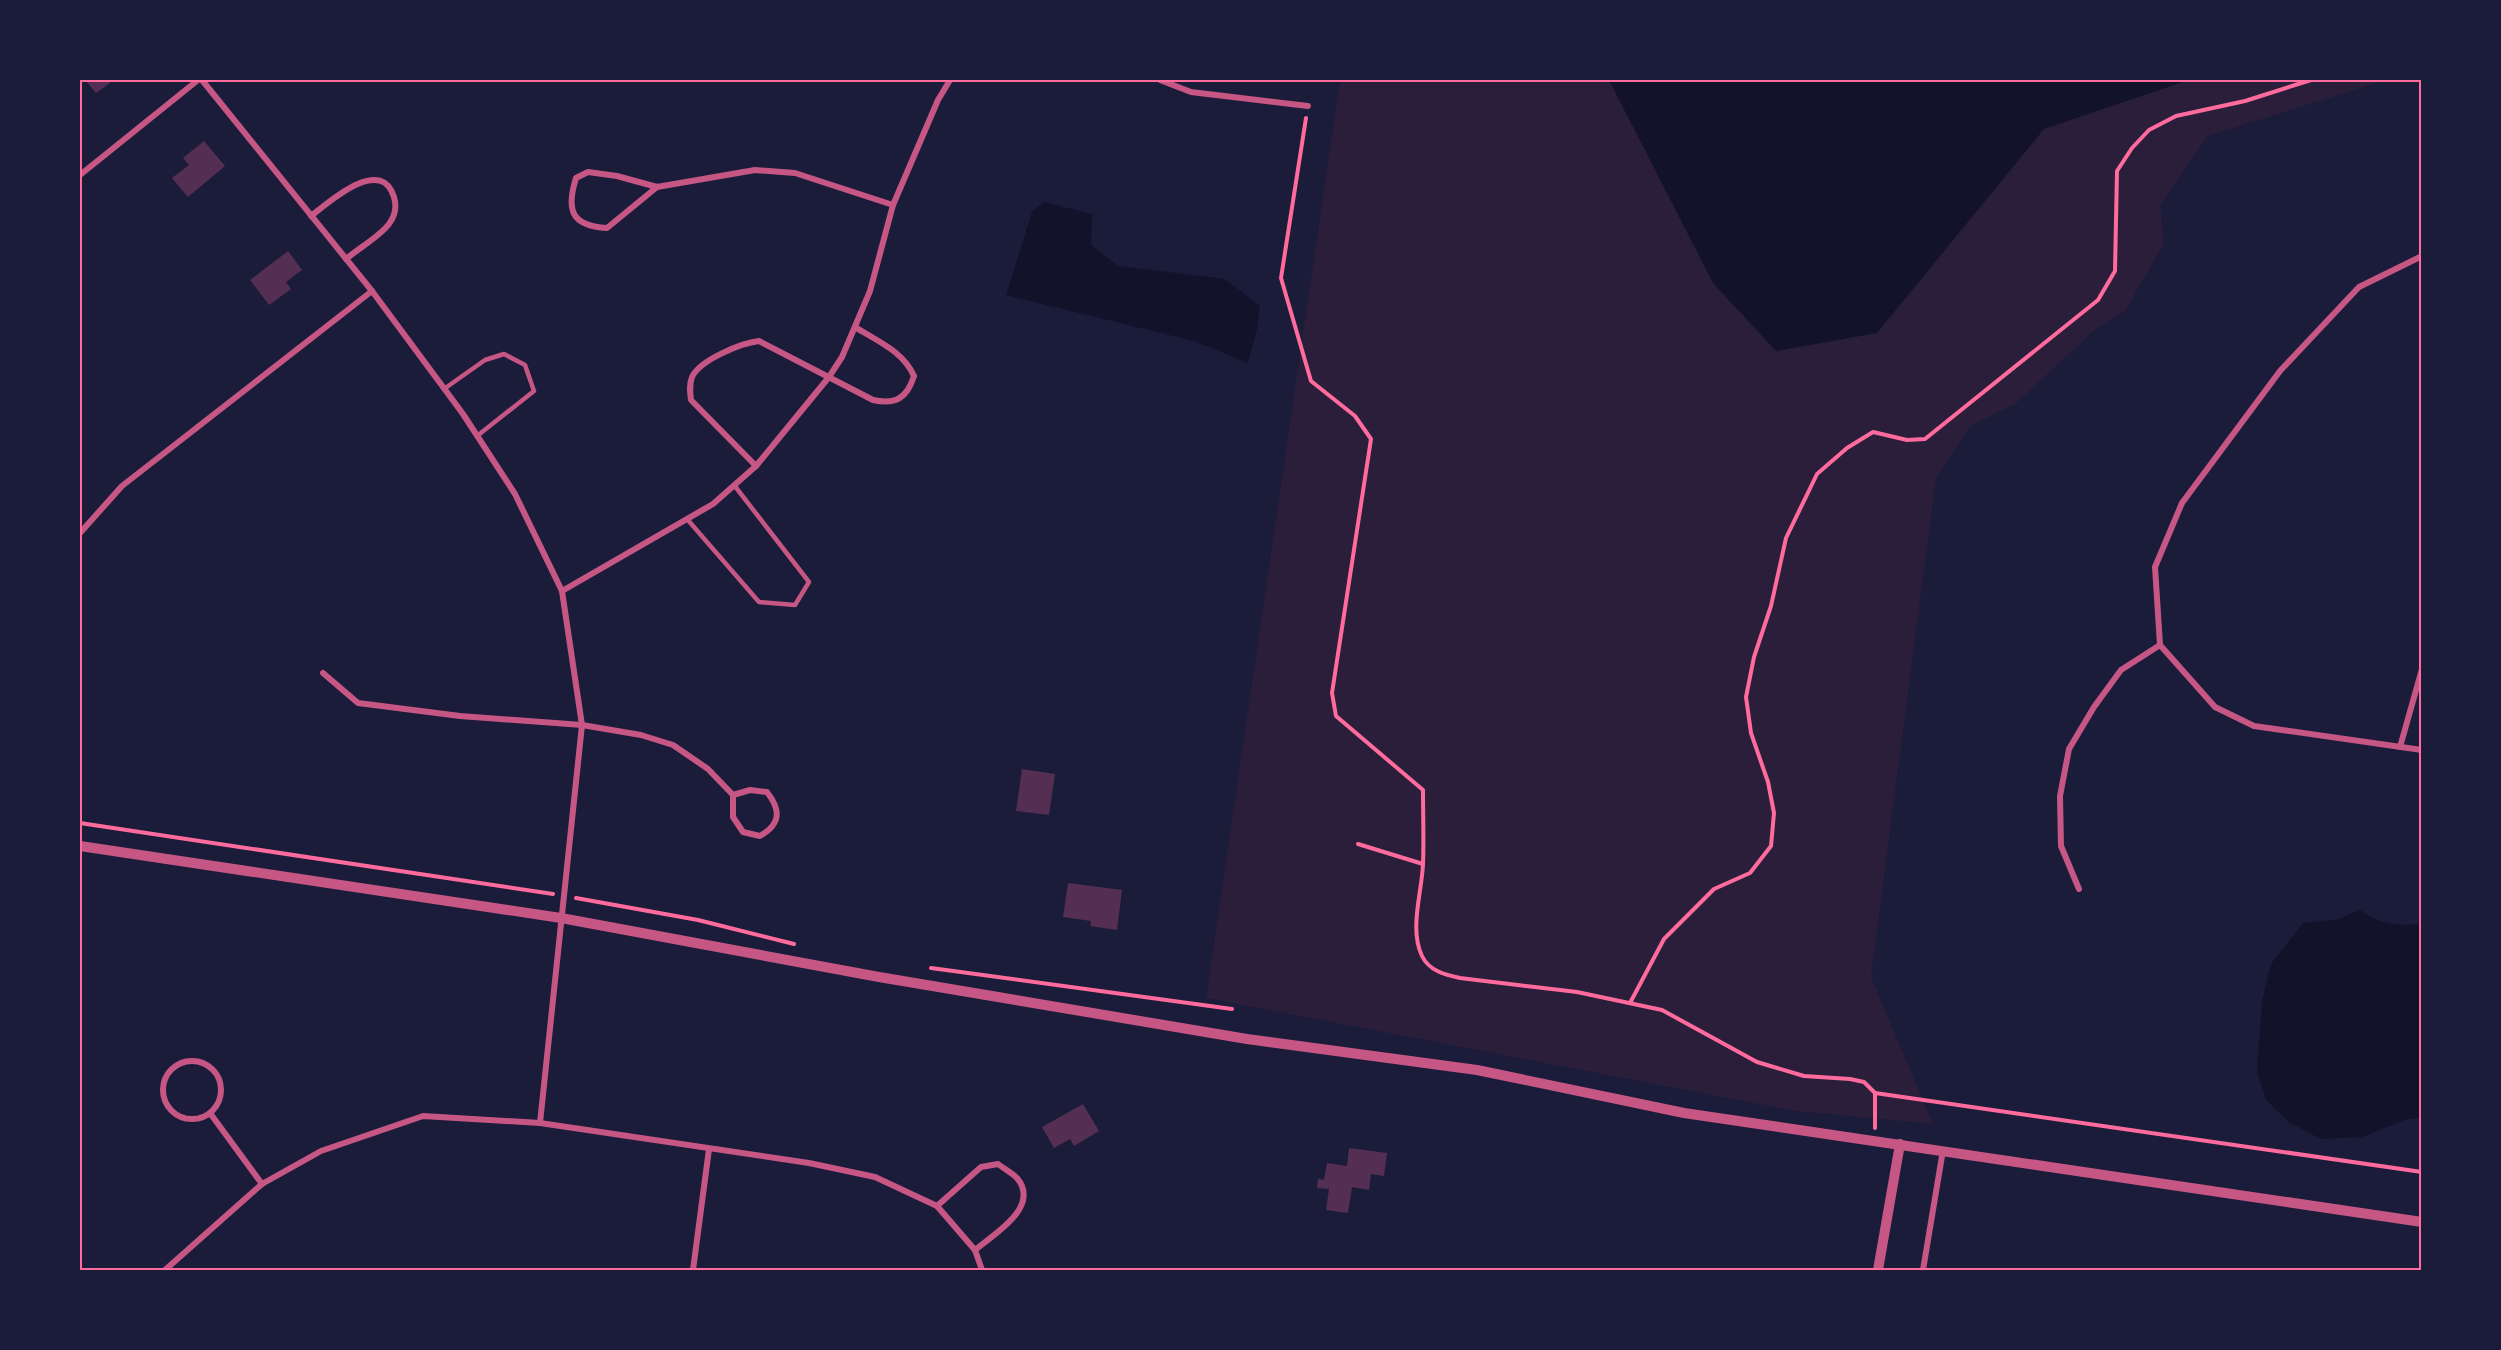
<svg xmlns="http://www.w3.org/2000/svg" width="2501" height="1350" viewBox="0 0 2501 1350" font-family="Inter,sans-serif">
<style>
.green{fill:#2a1e3b}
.water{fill:#12122b}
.building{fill:#542f53}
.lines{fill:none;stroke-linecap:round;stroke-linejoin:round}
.path{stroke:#ff6b9d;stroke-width:4}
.service{stroke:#c65784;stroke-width:4.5}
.minor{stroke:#c65784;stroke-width:6}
.tertiary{stroke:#c65784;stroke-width:10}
.neatline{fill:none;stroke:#ff6b9d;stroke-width:2}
</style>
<rect width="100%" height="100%" fill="#1b1b3a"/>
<!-- green -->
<polygon class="green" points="1340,80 2386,80 2208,136 2160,205 2164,244 2125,311 2096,329 2015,404 1970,426 1936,478 1871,977 1933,1124 1796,1111 1206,998"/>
<!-- water -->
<g class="water">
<polygon points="1609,80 2189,80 2044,129 1877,333 1776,351 1713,283"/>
<polygon points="1044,202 1092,214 1091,245 1118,266 1225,279 1260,306 1257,329 1248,363 1194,341 1006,295 1032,212"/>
<path d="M2360,910C2381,925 2396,926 2421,924V1118L2407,1119L2362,1137L2321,1139L2289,1122L2266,1100L2257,1071L2262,1001L2271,964L2303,923L2339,919Z"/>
</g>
<!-- building -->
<g class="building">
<polygon points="85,80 114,80 96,93"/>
<polygon points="204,141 225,166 188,197 172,178 189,165 183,158"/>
<polygon points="288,251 302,270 286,282 291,289 269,305 250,280"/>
<polygon points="1022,769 1055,774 1049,815 1016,811"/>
<polygon points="1068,883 1122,890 1117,930 1090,926 1091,921 1063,917"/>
<polygon points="1083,1104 1099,1131 1074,1146 1070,1139 1054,1148 1042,1127"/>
<polygon points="1349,1148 1387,1153 1384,1176 1371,1174 1369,1190 1352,1187 1348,1213 1326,1210 1329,1189 1317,1188 1318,1179 1324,1180 1327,1163 1347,1166"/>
</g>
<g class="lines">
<!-- path -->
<g class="path">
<path d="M1306,118L1281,278L1311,381L1355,416L1371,439L1332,693L1336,716L1423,790C1423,815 1424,840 1423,864C1422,892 1409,929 1422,956C1429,971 1446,975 1460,978L1577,992L1662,1010L1757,1062L1804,1076L1850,1079L1864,1082L1875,1093L2422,1172"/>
<polyline points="80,823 553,894"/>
<polyline points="1358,844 1423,864"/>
<polyline points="576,898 698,920 794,944"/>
<polyline points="931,968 1232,1009"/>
<polyline points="1630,1003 1664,939 1714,889 1750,873 1771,846 1774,813 1768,782 1751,733 1746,697 1754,657 1771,606 1786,538 1817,474 1847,448 1873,432 1907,440 1925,439 2098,300 2115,271 2117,171 2132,148 2149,130 2176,116 2245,101 2311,80"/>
<polyline points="1875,1128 1875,1093"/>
</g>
<!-- service -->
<g class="service">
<polyline points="444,389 485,360 504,354 525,365 534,391 477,436"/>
<polyline points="687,519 759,602 795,605 809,582 734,485"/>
</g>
<!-- minor -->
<g class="minor">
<polyline points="202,80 372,291 463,414 515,494 562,591 582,725 540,1123"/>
<polyline points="1160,80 1191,92 1308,106"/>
<polyline points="80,175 198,80"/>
<path d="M657,187L607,228C571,226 566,210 576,178L588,172L617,176L657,187L755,170L795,173L893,205"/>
<path d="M311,216C329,202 381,155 394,197C397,207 395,216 389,224C379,237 359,248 346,259"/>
<polyline points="2422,256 2359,287 2280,371 2182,503 2155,567 2160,645 2215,707 2254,726 2422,750"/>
<path d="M756,466L691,400C690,392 689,385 692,377C700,360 741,343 759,341L873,400C896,405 907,398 914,376C903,351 877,341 855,327"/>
<polyline points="80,533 122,486 372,291"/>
<polyline points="562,591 713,504 756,466 829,377 842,357 870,291 893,205 938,100 950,80"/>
<path d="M323,673L358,703L460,716L582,725L641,735L673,745L708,769L733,795V817L743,832L760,836C781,824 781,810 767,792L750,790L733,795"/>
<polyline points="2400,747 2422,669"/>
<polyline points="2079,889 2061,846 2060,796 2069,749 2094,707 2121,670 2160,645"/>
<circle cx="192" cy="1090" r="29"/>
<polyline points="210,1113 262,1184"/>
<path d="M937,1206L981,1167L998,1164C1003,1168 1012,1173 1017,1178C1041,1207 994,1234 975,1250"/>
<polyline points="165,1270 262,1184 321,1151 423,1116 540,1123 809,1163 875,1177 937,1206 975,1250 982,1270"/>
<polyline points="693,1270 709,1149"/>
<polyline points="1923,1270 1943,1150"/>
</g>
<!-- tertiary -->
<g class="tertiary">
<polyline points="80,846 561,918 879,977 1247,1039 1477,1070 1684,1113 2422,1222"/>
<polyline points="1878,1270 1900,1144"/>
</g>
</g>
<!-- border -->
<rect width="2501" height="1350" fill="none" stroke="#1b1b3a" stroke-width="162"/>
<rect x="81" y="81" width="2339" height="1188" class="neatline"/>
</svg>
